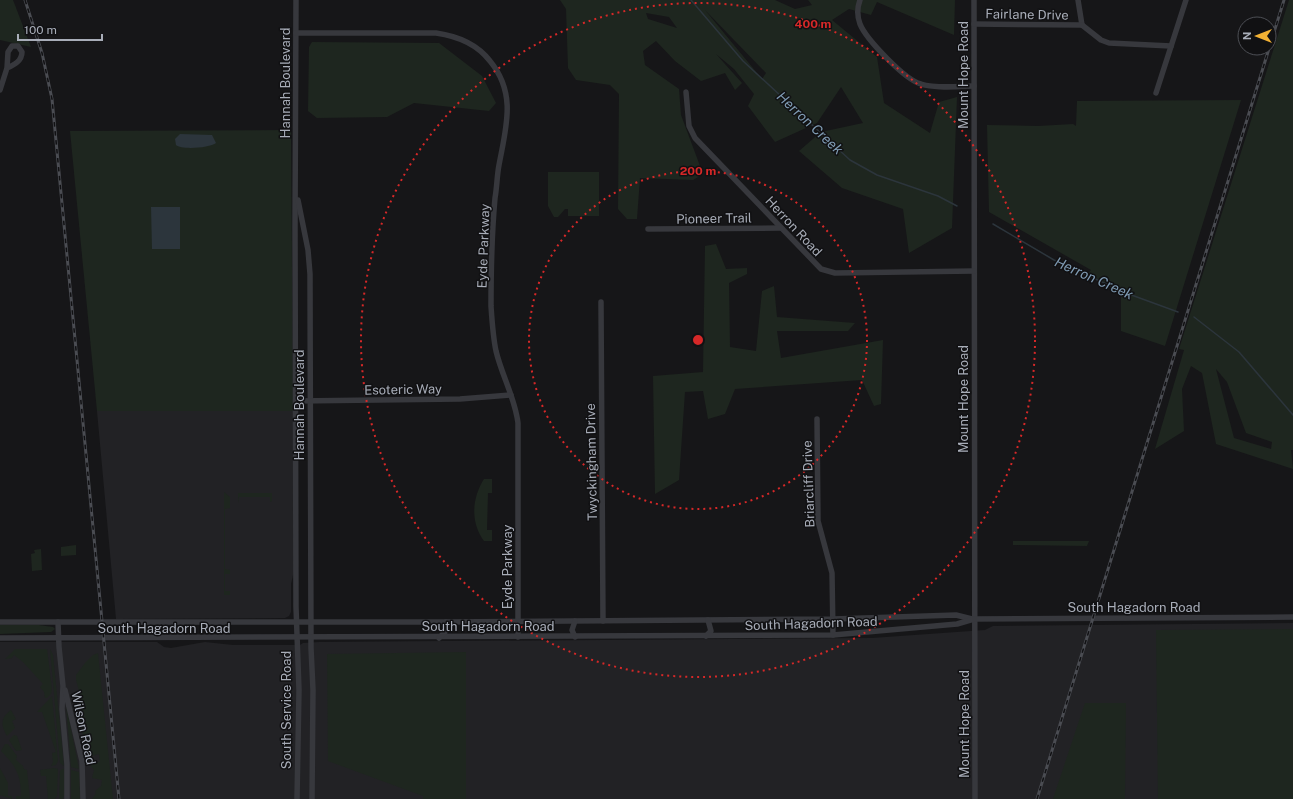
<svg xmlns="http://www.w3.org/2000/svg" width="1293" height="799" viewBox="0 0 1293 799" font-family="'Public Sans',sans-serif">
<style>
.built{fill:#222225}
.green{fill:#1e261f;fill-rule:evenodd}
.water{fill:#2c353c}
.lines{fill:none;stroke-linecap:round;stroke-linejoin:round}
.stream{stroke:#2c353c;stroke-width:1.5}
.minor{stroke:#37383d;stroke-width:5.5}
.rail-casing{stroke:#4a4c52;stroke-width:3}
.rail{stroke:#111113;stroke-width:1.5;stroke-dasharray:4.5;stroke-linecap:butt}
.ring{fill:none;stroke:#d62828;stroke-width:2;stroke-dasharray:2 4}
.labels{text-anchor:middle;stroke-width:3;stroke-linejoin:round;paint-order:stroke}
.street-label{font-size:13px;fill:#a8adb8;stroke:#111113}
.water-label{font-size:14px;font-style:italic;fill:#7f9bb3;stroke:#111113}
.centre{fill:#d62828;stroke:#111113;stroke-width:2}
.ring-label{font-size:12px;text-anchor:middle;font-weight:bold;fill:#d62828;stroke:#111113;stroke-width:3;stroke-linejoin:round;paint-order:stroke}
</style>
<rect width="100%" height="100%" fill="#161618"/>
<!-- built -->
<g class="built">
<polygon points="97,411 293,411 294,571 291,584 291,612 289,616 285,618 116,619"/>
<polygon points="1293,623 1293,799 0,799 0,642 157,642 164,647 171,648 205,642 233,645 300,645 303,643 319,642 872,638 985,630 993,626"/>
</g>
<!-- green -->
<g class="green">
<polygon points="0,0 13,0 31,47 0,40"/>
<path d="M560,0H775L795,9L812,5L808,0H955L954,35L877,2L871,15L849,9L832,20L877,57L884,103L930,133L939,102L957,97L952,228L909,253L903,209L842,188L799,151L821,132L863,123L841,87L817,123L775,142L748,106L754,94L734,69L716,54L742,83L735,90L725,73L701,81L675,61L656,41L643,51L645,65L679,89L681,115L703,174L693,180L640,178L637,219H627L618,209L619,94L610,85L576,80L568,68L566,9ZM705,10L766,73L762,79ZM646,13L669,17L677,28L648,19Z"/>
<path d="M1289,0H1293V450H1291L1293,469L1216,444L1202,373L1191,366L1182,389L1184,431L1155,449L1184,350L1179,349ZM1216,369L1227,382L1246,433L1272,442L1271,449L1234,438Z"/>
<polygon points="312,42 439,43 482,76 496,103 489,111 414,103 387,117 317,118 308,111 309,47"/>
<polygon points="1241,100 1165,346 1121,331 1121,291 1087,275 1091,270 989,212 987,125 1038,126 1073,124 1076,126 1077,101"/>
<polygon points="291,130 293,411 97,411 70,131"/>
<polygon points="548,172 599,172 599,216 568,216 568,209 565,209 558,217 554,217 548,206"/>
<polygon points="716,244 726,269 747,268 747,274 729,283 730,347 756,351 762,291 774,286 777,317 855,323 848,331 777,331 781,358 883,340 881,404 874,406 862,380 735,389 725,414 708,419 703,391 685,392 679,480 655,494 653,376 703,372 705,246"/>
<path d="M484,479H492V493H488L487,530H492V541H484C470,522 472,498 484,479Z"/>
<polygon points="224,492 230,497 230,508 225,509 225,569 230,570 230,574 225,574 225,591 230,591 230,595 224,595"/>
<polygon points="238,493 272,493 272,501 270,502 270,497 239,497 238,503"/>
<polygon points="1013,541 1089,541 1087,546 1013,545"/>
<polygon points="76,545 76,555 61,556 61,547"/>
<polygon points="41,549 42,570 32,571 31,554 35,553 34,550"/>
<polygon points="0,625 39,625 53,627 55,629 51,632 0,634"/>
<polygon points="1293,629 1293,799 1158,799 1156,630"/>
<polygon points="15,649 47,649 52,689 51,694 47,698 45,698 44,692 40,687 43,684 23,662 14,655 12,658 5,659"/>
<polygon points="50,649 53,655 64,766 60,763"/>
<polygon points="466,652 466,799 423,799 423,796 328,761 327,654"/>
<polygon points="98,653 113,799 92,799 96,793 95,791 101,786 102,780 92,778 94,770 90,765 91,761 100,762 99,754 88,757 80,722 81,698 76,680 76,675 85,663 93,655"/>
<polygon points="52,696 58,761 56,765 51,766 53,762 52,753 56,752 42,712 37,712"/>
<polygon points="1085,703 1126,703 1125,799 1053,799"/>
<polygon points="66,705 79,769 71,767"/>
<path d="M11,710L16,719L12,721L15,728L7,736C1,725 0,718 11,710Z"/>
<polygon points="14,735 17,736 22,750 16,751 9,740"/>
<path d="M5,744H8L17,756L16,760L23,766L24,769L27,770L30,799H16V796H21C21,775 16,766 1,751Z"/>
<polygon points="0,768 8,783 8,796 12,796 12,799 0,795"/>
<polygon points="54,768 58,769 57,796 55,799 48,799 46,776 41,776 40,770"/>
<polygon points="62,769 64,769 64,796 63,799 59,799 60,771"/>
<polygon points="71,770 79,772 80,799 71,799"/>
</g>
<!-- water -->
<g class="water">
<path d="M180,134L212,135L216,143C210,148 181,150 176,145L175,139Z"/>
<polygon points="151,207 180,207 180,249 152,249"/>
</g>
<g class="lines">
<!-- stream -->
<g class="stream">
<polyline points="691,0 743,61 850,160 877,175 938,196 957,206"/>
<polyline points="993,224 1054,260 1126,293 1178,312"/>
<polyline points="1194,317 1239,352 1293,415"/>
</g>
<!-- minor -->
<g class="minor">
<polyline points="296,0 295,227 296,607 299,690 297,799"/>
<path d="M860,0C857,8 857,16 860,24C866,39 905,80 921,84C937,89 957,86 974,86"/>
<polyline points="974,0 975,799"/>
<polyline points="1078,0 1082,25"/>
<polyline points="974,24 1082,25 1101,40 1109,43 1171,46"/>
<path d="M296,33H436C457,36 477,44 490,61C517,94 506,127 499,165C497,175 497,187 495,198C492,231 491,273 491,306C492,321 493,337 496,351C502,376 515,398 518,423V637"/>
<path d="M0,90L7,68L8,52L12,46H18L22,52C22,61 14,65 7,68"/>
<polyline points="686,92 689,126 695,138 821,269 835,273 974,271"/>
<polyline points="1156,93 1186,0"/>
<polyline points="298,200 308,250 310,274 311,648 313,690 312,799"/>
<polyline points="648,229 781,228"/>
<polyline points="601,302 603,621"/>
<polyline points="296,401 460,399 511,395"/>
<polyline points="817,419 818,521 832,573 833,635"/>
<polyline points="0,622 446,622 833,619 956,615 972,619"/>
<polyline points="58,622 59,647 63,686 62,709 67,764 67,799"/>
<polyline points="706,636 711,631 708,620"/>
<polyline points="575,637 572,630 575,621"/>
<polyline points="0,638 833,635 957,624 974,619 1293,617"/>
<polyline points="439,638 445,632 446,622"/>
<polyline points="65,690 82,761 83,799"/>
</g>
<!-- rail casing -->
<g class="rail-casing">
<g id="rail">
<polyline points="25,0 42,53 52,99 119,799"/>
<polyline points="1037,799 1284,0"/>
</g>
</g>
<!-- rail -->
<use href="#rail" class="rail"/>
</g>
<!-- distance rings -->
<g class="ring">
<circle cx="698" cy="340" r="169"/>
<circle cx="698" cy="340" r="337"/>
</g>
<g class="labels">
<!-- street labels -->
<g class="street-label">
<text transform="translate(1027 14) rotate(1)" y="5">Fairlane Drive</text>
<text transform="translate(963 75) rotate(-90)" y="5">Mount Hope Road</text>
<text transform="translate(285 83) rotate(-90)" y="5">Hannah Boulevard</text>
<text transform="translate(714 218) rotate(-1)" y="5">Pioneer Trail</text>
<text transform="translate(794 226) rotate(47)" y="5">Herron Road</text>
<text transform="translate(483 246) rotate(-88)" y="5">Eyde Parkway</text>
<text transform="translate(403 389) rotate(-1)" y="5">Esoteric Way</text>
<text transform="translate(963 399) rotate(-90)" y="5">Mount Hope Road</text>
<text transform="translate(299 405) rotate(-90)" y="5">Hannah Boulevard</text>
<text transform="translate(591 462) rotate(-91)" y="5">Twyckingham Drive</text>
<text transform="translate(808 484) rotate(-92)" y="5">Briarcliff Drive</text>
<text transform="translate(507 567) rotate(-90)" y="5">Eyde Parkway</text>
<text x="1134" y="612">South Hagadorn Road</text>
<text transform="translate(811 623) rotate(-2)" y="5">South Hagadorn Road</text>
<text x="488" y="631">South Hagadorn Road</text>
<text x="164" y="633">South Hagadorn Road</text>
<text transform="translate(286 710) rotate(-90)" y="5">South Service Road</text>
<text transform="translate(964 724) rotate(-90)" y="5">Mount Hope Road</text>
<text transform="translate(84 728) rotate(78)" y="5">Wilson Road</text>
</g>
<!-- water labels -->
<g class="water-label">
<text transform="translate(810 123) rotate(43)" y="5">Herron Creek</text>
<text transform="translate(1094 278) rotate(24)" y="5">Herron Creek</text>
</g>
</g>
<circle cx="698" cy="340" r="6" class="centre"/>
<g class="ring-label">
<text x="813" y="28">400 m</text>
<text x="698" y="175">200 m</text>
</g>
<!-- north arrow -->
<g transform="translate(1257 36) rotate(270)"><circle r="19" fill="#111113" stroke="#4d4f55"/>
<path d="M0-3L7 15L0 10L-7 15Z" fill="#f2b134"/>
<text y="-6" font-size="11" font-weight="bold" text-anchor="middle" fill="#a8adb8">N</text>
</g>
<!-- scale -->
<path d="M18 34v6h84v-6" fill="none" stroke="#a8adb8" stroke-width="2"/>
<text x="24" y="34" font-size="12" fill="#a8adb8" stroke="#111113" stroke-width="3" paint-order="stroke">100 m</text>
</svg>
